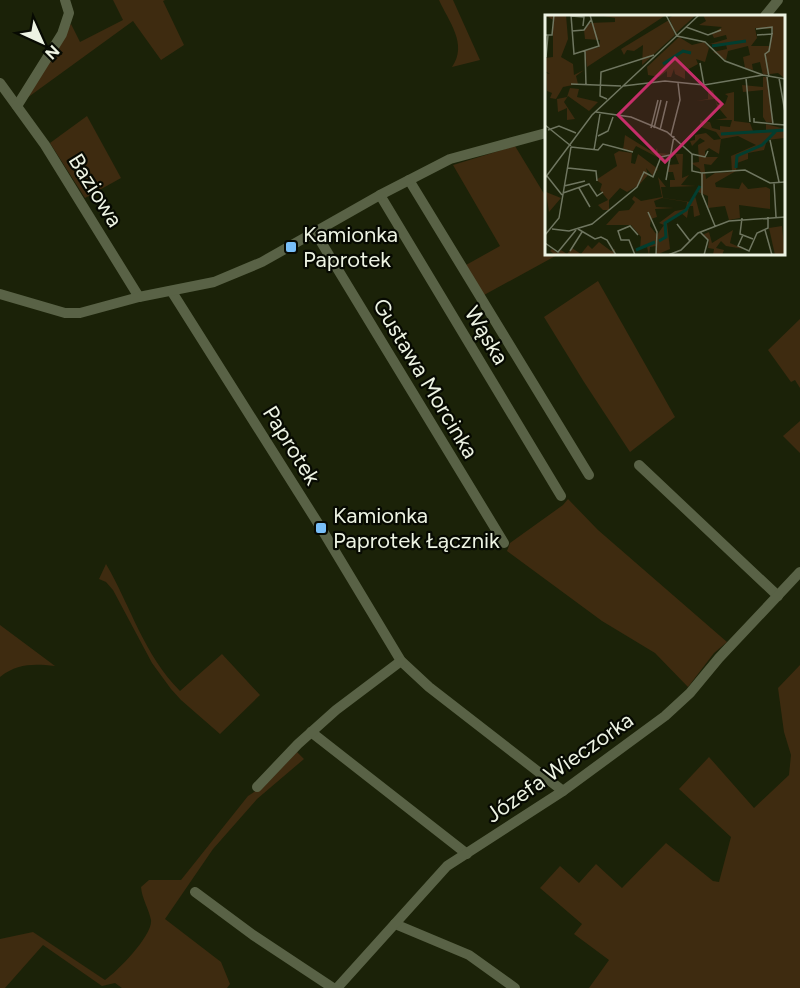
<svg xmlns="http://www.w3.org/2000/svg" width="800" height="988" viewBox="0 0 800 988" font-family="Figtree,sans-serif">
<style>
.green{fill:#3e2b10}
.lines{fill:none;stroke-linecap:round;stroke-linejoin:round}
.minor{stroke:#596246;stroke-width:10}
.poi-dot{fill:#78bff8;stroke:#070a02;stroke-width:2}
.labels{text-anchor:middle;stroke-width:4.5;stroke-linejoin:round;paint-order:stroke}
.street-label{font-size:22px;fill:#edf3e3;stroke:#070a02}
.poi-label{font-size:22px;fill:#edf3e3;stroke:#070a02;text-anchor:start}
.inset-river{fill:none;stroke:#023e30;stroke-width:3}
.inset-road{fill:none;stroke:#6f7660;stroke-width:1.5}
.view{fill:#c62e69;fill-opacity:0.15;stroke:#c62e69;stroke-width:3}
.inset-edge{fill:none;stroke:#edf3e3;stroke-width:3}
</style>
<rect width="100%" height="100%" fill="#1b2208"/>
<!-- green -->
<g class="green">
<polygon points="113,0 165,0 163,1 184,45 161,60 133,21 27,98 71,24 80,42 123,20"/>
<path d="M439,0H453L480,60L452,67C468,44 449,22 439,0Z"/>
<polygon points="87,116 121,178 85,198 50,143"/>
<polygon points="515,146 546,197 546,254 559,254 484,295 466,265 500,246 453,165"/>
<polygon points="598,281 675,417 630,452 584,382 544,317"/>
<polygon points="800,319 800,388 795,380 791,382 768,350"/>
<polygon points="800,421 800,453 783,436"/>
<polygon points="568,499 598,530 727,642 714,653 688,687 655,653 602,621 507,551 510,543 563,505"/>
<path d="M106,564C131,607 144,655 180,691L222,654L260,695L220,734L181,700L171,689L152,663L113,590L106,582L99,579Z"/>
<path d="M0,625L55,666C34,664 18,663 0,677Z"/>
<polygon points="800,665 800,988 589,988 609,960 574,934 582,924 540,888 560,866 579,883 596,864 622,888 666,843 713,881 719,882 731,837 679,789 709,757 754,808 789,775 791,755 784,732 778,688"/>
<path d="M297,752L304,759L257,799L213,849L165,919L221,962L230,984L227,988H122L115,983L102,986L43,945L5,988H0V939L33,932L105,980C118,971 153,935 151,920C149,909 142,899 141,887L149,880H181L248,796L265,785Z"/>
</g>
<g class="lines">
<!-- minor -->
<g class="minor">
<polyline points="765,16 778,0"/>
<polyline points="0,83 45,145 139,297"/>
<polyline points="17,106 62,34 69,13 65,0"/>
<polyline points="409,180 589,475"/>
<polyline points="380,195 561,496"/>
<polyline points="315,232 504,543"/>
<polyline points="172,292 321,528 401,661 429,687 563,791"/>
<polyline points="0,294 65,313 80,313 139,297 214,282 262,262 380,195 450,159 546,133"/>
<polyline points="639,465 778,596"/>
<polyline points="311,732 467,854"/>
<polyline points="257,787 298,744 336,710 401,661"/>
<polyline points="195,892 253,935 333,988"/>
<polyline points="395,924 469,955 515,988"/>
<polyline points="337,988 447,866 563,791 665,716 690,693 719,658 800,572"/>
</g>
</g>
<!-- markers -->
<g class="poi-dot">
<rect x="285" y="241" width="12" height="12" rx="3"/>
<rect x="315" y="522" width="12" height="12" rx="3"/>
</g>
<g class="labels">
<!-- street labels -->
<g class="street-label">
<text transform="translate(96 190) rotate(58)" y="8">Baziowa</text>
<text transform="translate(487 335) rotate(59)" y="8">Wąska</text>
<text transform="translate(426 378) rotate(59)" y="8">Gustawa Morcinka</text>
<text transform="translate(292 445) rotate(58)" y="8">Paprotek</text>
<text transform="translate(559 767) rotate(-35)" y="8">Józefa Wieczorka</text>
</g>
<!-- poi labels -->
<g class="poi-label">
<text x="303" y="242">Kamionka<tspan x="303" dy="25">Paprotek</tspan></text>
<text x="333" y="523">Kamionka<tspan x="333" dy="25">Paprotek Łącznik</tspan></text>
</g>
</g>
<!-- overview -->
<g transform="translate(545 15)">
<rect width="240" height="240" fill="#1b2208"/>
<path d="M0,0H21L23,24L16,42L28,49L29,60L39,55L31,61L33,69L18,72L11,84L5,83L7,78L2,76L1,58L5,59L0,56V43L8,42V5ZM53,0H121L42,52L40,36L54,32L55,25L40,24L39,15L44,8L70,7V3ZM129,0H151L131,18L124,3ZM158,0H240L239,63L233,58L218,60L215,47L207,49L208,55L200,53L198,42L205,40L203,31L183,36L181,45L168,37L182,34L181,29H165L182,24L181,20L169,23L167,19L177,12L154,10L161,6ZM210,13L228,14L225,31H206L212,23ZM124,5L130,20L97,50L98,30L89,36L82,35L79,40L76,34ZM134,22L147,30L159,27L164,33L160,47L151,44L153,49L140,56V64L130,59L129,54L126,62H122V56L114,62L103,60L102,52ZM218,62H222L228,108L221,107L218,102V75L198,77L197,70L218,72ZM25,73L34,74L32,82L53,87L44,96L23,81L19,87L30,104L22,105V93L13,97L12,84L22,82ZM168,75L172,89H180L183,81L180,79L189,77V106L205,108L208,116L221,115V109L240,114L239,123L222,125L219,135L203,138V144L192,148L191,156L170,168L171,172L194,174L197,167L203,174L221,172L225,174V194L194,190L195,203L184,205L180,191L163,193V181L153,177L150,181L155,200L149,202L148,191H144L142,203L136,198L122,208L125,234L111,240V231L105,232L104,240L102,232L95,234L96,222L86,210H61L74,196L84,195L90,187L87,184L89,181L96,186L117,182L113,162L121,172H116L118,183L145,187L157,170L155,154L146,148L154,147L153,130L160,126L155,123L147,131L145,126L150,125V120L161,118L169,125L176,124L171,117L156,112L155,105L165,107L167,113L175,115V111L185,112L187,105H170L182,103L172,91L170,84L151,86L163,84V76ZM193,121L211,130L186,141L187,157L170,158L161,164L159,149L166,150L173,142H160V136L164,133L174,139L176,124ZM117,183L142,187L141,194L130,196L114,208L119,210L112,220L105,211L106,204L112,202L110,194L129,193L111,192L109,186ZM80,120L104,135L110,137L112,133L113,138L124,139L112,142L91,131L88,136L78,135ZM74,136L87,138L86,148L90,149L93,139L113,154L108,161L101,153L103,160L94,170L82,177L75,173L64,185V195H58L53,190L63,185L55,175L57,169L51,165L72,151L69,139ZM130,139H138L137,163L144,160L136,170L151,171L125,172V165H130L128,157H122L123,150L134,149ZM1,177L16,183L4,197L5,204ZM237,211L240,240H230L224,213ZM188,215L185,228L199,234L181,231L176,226L171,233L179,235L177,240H168L169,234L163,233L164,225L157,220L164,217L167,228ZM54,227L66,236L70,234V240H10L5,236L7,234L13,238L16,235L22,239L27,233L36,239L43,230L47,234Z" fill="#3e2b10" fill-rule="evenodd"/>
<path class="inset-river" d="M167,31L201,26M118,49L138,36L146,38M176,119L240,115M191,153L192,141L217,130L232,115M114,226L121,222L120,208L141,195L155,171M91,235L110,227"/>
<path class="inset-road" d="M26,0L29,39L54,31L45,0M121,0L132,21L160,27L180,46L218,60M26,1L39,2L38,11M141,12L163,20L176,15M211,14L227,12V19M27,16L39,15L46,5M0,20H7L9,0M212,20L227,19L224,36L220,39L224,62M40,36L41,70M1,42L3,20M155,48L159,70M222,62L228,109L240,110M201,63L205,107M234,63L240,97M26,69L76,71M78,71L120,66L159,70L218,60L240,64M62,84L55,81L56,57L109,40M51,97L86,102L122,117L147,139L160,142L163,136M209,103V107L228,109M0,110L26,131M106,113L113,85M109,113L116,85M3,115L14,111L31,118M115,115L122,86M126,120L135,85L133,68M53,121L63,116L68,102M225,125L234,167M26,132L53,135L58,129L88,137M49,135L55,99M147,139V156L157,158V179L170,211M23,153L51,156L52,166M157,158L200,155L225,168L240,167M2,161L17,180M0,163L47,100L154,0M121,165L129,121M229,168L231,202M19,171L40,166M34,173L45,192M18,178L44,169L52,181L58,177M103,197L112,217L111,240M197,203L195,219L208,224M132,209L145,226M7,214L24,216L47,209L92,172L99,157L108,162L116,142L125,140M33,214L50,224L56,222L62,225L71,240M220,215L227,240M155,217L163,225L159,240M0,220L14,203L26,132M198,220L193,231L204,236L212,218L223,213V202M0,228L13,237L31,215M25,236L37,217M90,240L84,225H76L73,216L85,211L93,220M123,240L136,235L153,218L184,206L240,202"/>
<path class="view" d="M130,43L177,89L120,147L73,100Z"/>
<rect width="240" height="240" class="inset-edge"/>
</g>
<!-- north arrow -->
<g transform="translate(42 42) rotate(135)" stroke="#070a02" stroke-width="4.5" paint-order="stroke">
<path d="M0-4.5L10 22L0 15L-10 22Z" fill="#edf3e3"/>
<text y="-9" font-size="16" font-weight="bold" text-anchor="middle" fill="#edf3e3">N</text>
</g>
</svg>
